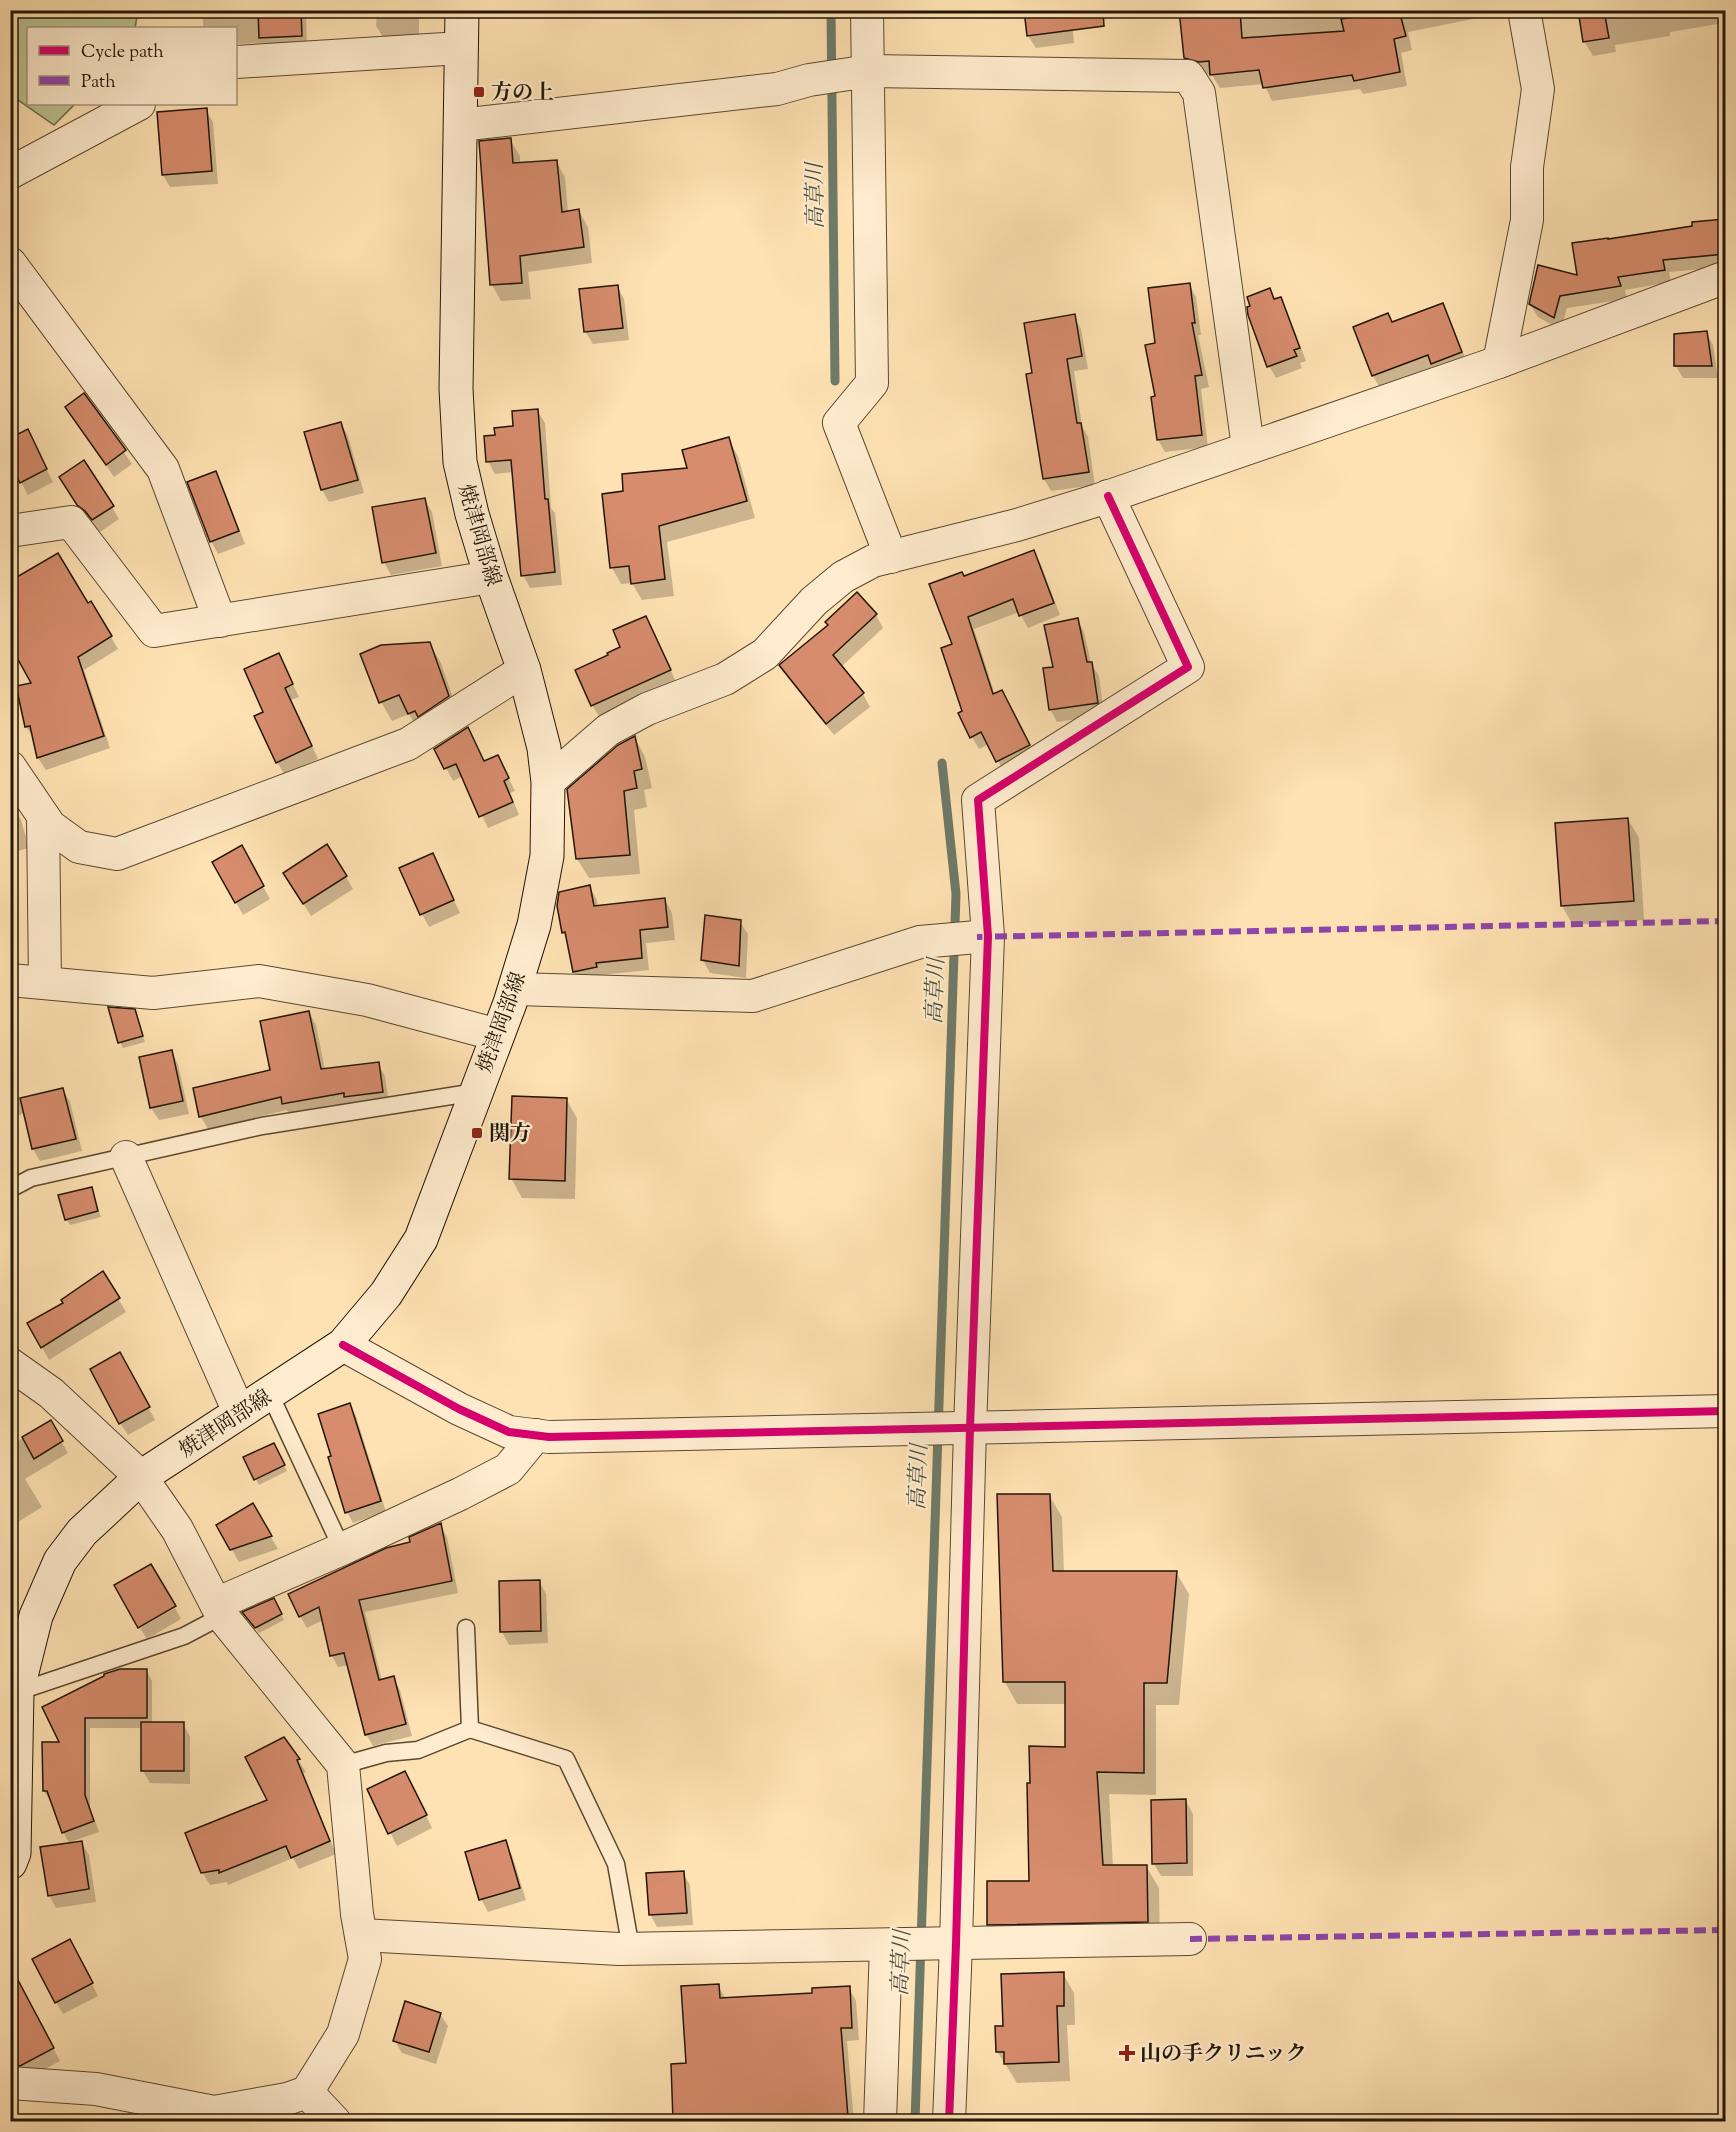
<svg xmlns="http://www.w3.org/2000/svg" width="1736" height="2132" viewBox="0 0 1736 2132" font-family="'Sorts Mill Goudy','Noto Serif JP',serif">
<style>
.green{fill:#bbc490;stroke:#6e6c4b;stroke-width:1.5}
.shadow{fill:#0003}
.lines{fill:none;stroke-linecap:round;stroke-linejoin:round}
.stream{stroke:#6e7a68;stroke-width:9}
.building{fill:#d68c6d;stroke:#221506;stroke-width:1.5}
.lane-casing{stroke:#594831;stroke-width:19}
.street-casing{stroke:#594831;stroke-width:34}
.secondary-casing{stroke:#221506;stroke-width:35}
.lane{stroke:#ffecce;stroke-width:16}
.street{stroke:#ffecce;stroke-width:32}
.secondary{stroke:#ffecce;stroke-width:33}
.quiet{stroke:#8e44ad;stroke-width:6;stroke-dasharray:12 6;stroke-linecap:butt}
.cycleway-casing{stroke:#ffecce;stroke-width:11}
.cycleway{stroke:#d6006c;stroke-width:8}
.poi-dot{fill:#8f2418;stroke:#ffecce;stroke-width:2}
.labels{text-anchor:middle;stroke-width:4.5;stroke-linejoin:round;paint-order:stroke}
.poi-label{font-size:21px;font-weight:bold;fill:#221506;stroke:#ffecce;text-anchor:start}
.street-label{font-size:21px;fill:#221506;stroke:#ffecce}
.water-label{font-size:22px;font-style:italic;fill:#4e503f;stroke:#ffecce}
</style>
<rect width="100%" height="100%" fill="#ffe2b3"/>
<filter id="stains"><feTurbulence type="fractalNoise" baseFrequency=".00333" numOctaves="4"/><feColorMatrix values="0 0 0 0 .2 0 0 0 0 .09 0 0 0 0 .02 0 0 0 .5 -.17"/></filter>
<radialGradient id="worn" r=".72"><stop offset=".6" stop-color="#630" stop-opacity="0"/><stop offset="1" stop-color="#630" stop-opacity=".3"/></radialGradient>
<!-- green -->
<polygon class="green" points="11,10 138,10 138,11 135,28 28,28 28,104 75,104 54,125 11,95"/>
<!-- shadow -->
<g class="shadow">
<polygon points="203,10 306,10 307,47 267,48 264,43 236,44 236,28 203,28"/>
<polygon points="377,10 419,10 419,38 383,37 376,26"/>
<polygon points="1071,10 1074,43 1036,48 1028,36"/>
<polygon points="1181,10 1472,10 1473,19 1408,32 1412,50 1401,53 1407,86 1363,94 1360,89 1272,101 1264,84 1220,88 1212,75 1193,72 1185,57"/>
<polygon points="1585,10 1716,10 1718,24 1670,32 1670,36 1615,45 1616,52 1593,56 1584,41"/>
<polygon points="206,110 213,122 218,184 170,187 163,175"/>
<polygon points="510,140 520,156 520,164 556,161 565,177 568,212 579,211 588,227 592,263 528,272 531,299 501,301 492,285"/>
<polygon points="1726,220 1726,267 1669,272 1671,282 1625,290 1627,299 1567,308 1561,330 1538,317 1530,304 1579,277 1694,227 1694,223"/>
<polygon points="1189,284 1196,297 1201,335 1198,335 1209,387 1201,389 1208,447 1165,452 1158,440 1157,397"/>
<polygon points="617,286 624,299 629,340 593,344 585,331"/>
<polygon points="1270,290 1275,300 1280,299 1287,311 1306,361 1300,363 1302,368 1276,378 1269,366"/>
<polygon points="1442,305 1449,317 1468,365 1380,388 1373,376 1355,328 1392,323"/>
<polygon points="1074,316 1081,329 1088,369 1074,371 1082,426 1088,437 1095,485 1051,491 1044,479 1033,375"/>
<polygon points="1706,332 1713,345 1718,378 1683,378 1676,366"/>
<polygon points="84,395 132,464 114,477 67,407"/>
<polygon points="537,410 545,423 551,508 555,513 562,585 530,588 523,575 513,472 495,474 488,461 515,428"/>
<polygon points="341,424 348,436 364,493 329,502 322,490"/>
<polygon points="728,439 738,456 755,518 667,542 674,596 642,600 632,583 621,584 612,568 603,495 625,493 689,469"/>
<polygon points="34,444 53,482 28,495 21,482"/>
<polygon points="215,473 222,485 245,544 218,554 211,541"/>
<polygon points="68,490 112,507 119,519 100,532 86,518"/>
<polygon points="424,499 432,512 442,566 391,575 384,562"/>
<polygon points="1034,552 1041,565 1060,615 1028,628 1019,612 974,629 995,695 1009,704 1036,758 1005,774 989,744 979,749 972,737 963,712 953,645 964,578"/>
<polygon points="857,594 876,615 883,628 841,667 863,694 870,707 834,735 788,678 781,666 829,626"/>
<polygon points="91,603 118,649 84,670 110,748 46,770 38,758 35,739 26,727 34,684"/>
<polygon points="1077,620 1084,632 1091,663 1099,676 1104,715 1057,722 1050,709 1054,668"/>
<polygon points="652,628 676,682 599,716 592,705 610,656"/>
<polygon points="430,644 441,663 459,716 420,733 409,714 392,721 381,702"/>
<polygon points="279,655 299,697 291,700 318,759 284,774 277,762 265,713"/>
<polygon points="635,738 645,757 652,788 644,790 647,807 634,810 640,874 589,878 577,859"/>
<polygon points="436,749 485,762 498,757 515,791 510,793 519,815 488,828 463,776 453,781"/>
<polygon points="10,807 13,807 21,820 29,848 10,853"/>
<polygon points="1628,819 1639,838 1644,920 1573,925 1562,906"/>
<polygon points="241,847 270,899 243,915 214,863"/>
<polygon points="432,855 460,913 429,927 422,914"/>
<polygon points="346,877 353,889 311,916 292,886"/>
<polygon points="590,887 597,900 598,907 665,900 672,913 675,940 646,943 649,970 602,975 603,979 581,984 574,972 568,939 563,932"/>
<polygon points="740,922 748,934 746,978 710,973 703,960"/>
<polygon points="134,1011 145,1042 123,1048 120,1042"/>
<polygon points="309,1012 316,1025 325,1070 378,1064 385,1076 389,1105 291,1117 287,1110 208,1129 201,1117 195,1090 272,1071"/>
<polygon points="171,1051 178,1064 189,1114 159,1120 151,1108 141,1058"/>
<polygon points="10,1082 20,1100 63,1090 70,1102 82,1151 40,1161 33,1149 25,1112 10,1121"/>
<polygon points="566,1099 577,1118 575,1199 522,1198 511,1178"/>
<polygon points="91,1188 101,1217 70,1225 66,1219"/>
<polygon points="103,1273 126,1312 49,1360 29,1324 65,1304"/>
<polygon points="127,1367 155,1420 128,1435 120,1423"/>
<polygon points="350,1405 356,1416 386,1512 353,1523 347,1512 332,1457"/>
<polygon points="50,1422 68,1453 25,1479 42,1507 10,1527 10,1446"/>
<polygon points="277,1450 287,1471 259,1485 245,1458"/>
<polygon points="1049,1495 1062,1517 1064,1573 1176,1572 1189,1594 1179,1705 1156,1705 1156,1795 1109,1794 1113,1866 1146,1866 1159,1888 1160,1944 1002,1946 989,1924 1030,1882 1066,1748 1066,1704 1017,1704 1005,1682"/>
<polygon points="252,1505 278,1549 239,1562 218,1526"/>
<polygon points="440,1525 447,1537 458,1593 365,1612 382,1681 393,1678 400,1690 412,1736 373,1746 366,1734 349,1665 338,1667 332,1656 323,1620 307,1628 300,1616"/>
<polygon points="539,1581 546,1594 548,1643 509,1645 502,1632 500,1582"/>
<polygon points="273,1600 284,1620 259,1633 248,1618"/>
<polygon points="175,1608 181,1619 147,1639 140,1628"/>
<polygon points="146,1670 152,1681 152,1723 183,1724 190,1736 190,1784 150,1783 143,1771 143,1728 90,1728 90,1807 99,1832 70,1842 81,1842 89,1855 96,1902 56,1908 49,1895 70,1844 63,1832 52,1801 50,1801 44,1791 62,1743 44,1708"/>
<polygon points="284,1739 306,1772 303,1773 336,1854 299,1869 293,1858 228,1885 227,1882 210,1885 202,1872 269,1801"/>
<polygon points="412,1785 432,1828 397,1846 369,1790"/>
<polygon points="1186,1801 1193,1814 1193,1876 1161,1876 1154,1864"/>
<polygon points="505,1842 512,1855 526,1900 488,1912 481,1899"/>
<polygon points="683,1873 690,1885 693,1925 657,1927 650,1914"/>
<polygon points="77,1954 98,1996 63,2014 56,2002"/>
<polygon points="1063,1974 1074,1993 1075,2025 1067,2025 1070,2081 1017,2083 997,2051 1004,2028"/>
<polygon points="718,1986 726,1999 814,1994 849,1988 856,2001 859,2040 847,2041 854,2122 675,2122 673,2065 688,2065"/>
<polygon points="31,2007 60,2061 28,2078 25,2078 18,2065"/>
<polygon points="440,2014 448,2026 436,2064 402,2053 395,2041"/>
</g>
<g class="lines">
<!-- stream -->
<g class="stream">
<polyline points="831,10 835,381"/>
<polyline points="915,2122 956,894 942,763"/>
</g>
</g>
<!-- building -->
<g class="building">
<polygon points="258,10 301,10 302,36 259,38"/>
<polygon points="1024,10 1103,10 1104,26 1027,36"/>
<polygon points="1179,10 1240,10 1242,38 1344,31 1341,19 1399,10 1406,36 1394,39 1400,72 1354,81 1352,75 1263,88 1259,70 1210,75 1209,61 1199,62 1184,58"/>
<polygon points="1578,10 1604,10 1609,38 1583,42"/>
<polygon points="207,108 212,171 162,175 157,112"/>
<polygon points="511,138 513,163 557,160 562,212 579,209 584,247 520,256 522,283 490,285 479,141"/>
<polygon points="1725,219 1725,254 1663,260 1665,270 1618,277 1621,286 1560,296 1554,318 1529,304 1538,265 1577,275 1572,243 1608,238 1608,239 1692,226 1692,222"/>
<polygon points="1190,283 1195,323 1192,323 1202,375 1195,376 1202,435 1157,440 1151,397 1155,396 1145,345 1155,343 1148,288"/>
<polygon points="618,285 623,328 584,332 579,289"/>
<polygon points="1270,288 1274,299 1281,297 1300,348 1294,350 1297,356 1267,367 1248,315 1247,307 1250,306 1247,297"/>
<polygon points="1443,303 1462,352 1431,364 1428,355 1372,376 1353,327 1388,313 1392,322"/>
<polygon points="1075,314 1082,356 1067,359 1077,423 1081,423 1089,472 1043,479 1026,374 1032,373 1024,323"/>
<polygon points="1707,331 1712,366 1674,366 1674,334"/>
<polygon points="84,393 126,450 106,465 65,407"/>
<polygon points="538,409 545,499 548,499 555,572 521,576 511,460 486,462 484,436 495,435 494,428 513,426 512,411"/>
<polygon points="341,422 358,480 321,490 304,432"/>
<polygon points="28,429 47,469 20,483 10,464 10,438"/>
<polygon points="729,437 747,501 659,526 665,579 631,584 629,566 610,568 602,494 623,491 622,474 687,468 682,450"/>
<polygon points="84,460 114,506 92,520 85,511 77,505 59,477"/>
<polygon points="216,471 239,531 210,542 187,482"/>
<polygon points="425,498 436,553 382,563 372,507"/>
<polygon points="1034,550 1054,603 1019,616 1013,599 968,617 993,694 1002,690 1030,745 996,762 981,732 970,738 958,713 962,711 941,648 952,644 929,584 962,572 964,576"/>
<polygon points="58,553 88,603 91,601 112,636 78,657 104,736 37,758 30,726 25,727 16,686 31,683 10,645 10,581"/>
<polygon points="857,592 877,614 833,655 864,693 826,724 779,665 828,625 825,622"/>
<polygon points="646,616 671,670 591,706 575,670 608,655 607,653 620,647 613,630"/>
<polygon points="1078,618 1087,662 1092,662 1098,703 1049,710 1043,668 1053,667 1044,625"/>
<polygon points="430,642 449,696 418,717 415,711 408,714 399,695 379,703 360,654 381,645"/>
<polygon points="279,653 293,684 285,688 312,746 276,763 254,716 263,712 244,669"/>
<polygon points="468,727 484,761 498,755 509,778 504,781 513,802 479,817 456,764 444,769 434,749"/>
<polygon points="635,736 642,769 634,771 637,788 624,791 630,855 576,859 567,789 618,745"/>
<polygon points="1628,818 1634,901 1561,906 1555,823"/>
<polygon points="327,844 347,876 303,904 283,873"/>
<polygon points="242,845 264,886 235,903 212,862"/>
<polygon points="433,853 454,900 420,915 399,868"/>
<polygon points="590,885 594,906 665,898 668,927 640,930 642,958 596,963 597,967 573,972 565,932 562,933 557,906 559,892"/>
<polygon points="705,915 741,920 739,966 701,960"/>
<polygon points="108,1007 135,1009 143,1036 118,1043"/>
<polygon points="309,1011 321,1069 379,1062 383,1092 344,1097 344,1093 282,1104 281,1097 199,1117 193,1088 270,1070 260,1021"/>
<polygon points="172,1050 183,1101 150,1108 139,1057"/>
<polygon points="63,1088 76,1139 32,1149 20,1098"/>
<polygon points="512,1096 567,1098 565,1181 509,1179"/>
<polygon points="92,1187 98,1211 65,1220 58,1195"/>
<polygon points="103,1271 120,1298 41,1348 27,1323 63,1303 61,1300"/>
<polygon points="120,1352 150,1407 119,1424 90,1369"/>
<polygon points="350,1403 381,1501 345,1513 328,1457 331,1456 318,1414"/>
<polygon points="51,1420 63,1441 34,1459 22,1437"/>
<polygon points="274,1443 285,1465 254,1480 243,1457"/>
<polygon points="997,1494 1050,1494 1053,1571 1177,1571 1167,1683 1144,1683 1144,1773 1097,1772 1103,1865 1147,1865 1148,1922 987,1925 987,1881 1029,1881 1027,1783 1030,1783 1029,1746 1065,1747 1065,1682 1003,1682"/>
<polygon points="253,1503 272,1536 230,1550 216,1525"/>
<polygon points="441,1523 452,1581 359,1600 379,1680 394,1676 406,1724 365,1735 344,1653 330,1656 319,1607 299,1617 288,1594 386,1548 410,1542 409,1537"/>
<polygon points="151,1564 176,1606 138,1628 114,1585"/>
<polygon points="540,1580 541,1631 500,1632 499,1581"/>
<polygon points="274,1598 282,1614 255,1628 242,1612"/>
<polygon points="120,1669 147,1669 147,1718 85,1718 85,1795 94,1821 62,1833 47,1791 43,1791 42,1742 59,1742 42,1707 104,1676 104,1674"/>
<rect x="141" y="1722" width="43" height="49"/>
<polygon points="284,1737 300,1759 297,1760 330,1841 291,1858 286,1846 219,1873 219,1870 201,1873 185,1833 267,1800 245,1757"/>
<polygon points="405,1771 427,1815 388,1834 367,1789"/>
<polygon points="1186,1799 1187,1863 1152,1864 1151,1800"/>
<polygon points="506,1840 520,1888 479,1900 465,1852"/>
<polygon points="82,1841 89,1889 48,1896 40,1847"/>
<polygon points="684,1871 687,1913 649,1915 646,1873"/>
<polygon points="70,1939 93,1983 55,2003 32,1959"/>
<polygon points="10,1965 54,2048 20,2066 17,2065 10,2054"/>
<polygon points="1064,1972 1064,2006 1057,2006 1059,2062 1004,2064 1004,2052 996,2052 995,2026 1003,2026 1001,1974"/>
<polygon points="719,1984 720,1998 812,1993 812,1988 850,1986 852,2028 841,2028 848,2117 783,2121 673,2121 671,2064 686,2063 681,1986"/>
<polygon points="405,2001 441,2013 429,2052 393,2041"/>
</g>
<g class="lines">
<!-- lane casing -->
<g class="lane-casing">
<g id="lane">
<polyline points="10,1189 31,1178 262,1126 476,1092"/>
<polyline points="270,1394 342,1549"/>
<polyline points="466,1628 470,1729 566,1759 616,1864 631,1949"/>
<polyline points="17,1692 184,1636 222,1616"/>
<polyline points="343,1765 386,1753 418,1750 470,1729"/>
</g>
</g>
<!-- street casing -->
<g class="street-casing">
<g id="street">
<polyline points="867,10 872,383 839,423 891,557"/>
<polyline points="236,62 461,48"/>
<polyline points="460,125 777,89 809,80 869,71 1188,76 1199,93 1248,447"/>
<polyline points="10,173 139,104"/>
<polyline points="10,263 163,469 220,621"/>
<polyline points="1499,362 1527,220 1527,167 1538,89 1524,10"/>
<polyline points="10,531 71,522 154,631 491,577"/>
<polyline points="10,767 50,826 79,847 117,854 408,744 524,670"/>
<polyline points="548,782 608,730 647,709 725,679 765,654 814,601 843,577 873,561 1017,525 1098,500 1499,362 1726,277"/>
<polyline points="43,816 45,983"/>
<polyline points="10,980 153,993 259,981 367,1000 498,1035"/>
<polyline points="515,989 753,996 920,942 977,937"/>
<polyline points="126,1157 239,1412"/>
<polyline points="343,1345 459,1409 509,1432 549,1437 1726,1411"/>
<polyline points="10,1364 51,1393 141,1477 177,1529 222,1616 343,1765 357,1914 365,1959 343,2034 307,2092"/>
<polyline points="216,1604 342,1549 460,1494 508,1469 536,1435"/>
<polyline points="361,1935 619,1949 1190,1939"/>
<polyline points="10,2083 96,2089 214,2112 287,2099 307,2092 335,2122"/>
<polyline points="880,2122 886,1945"/>
<polyline points="949,2122 956,1944 970,1428 988,936 978,800 1188,667 1108,496"/>
</g>
</g>
<!-- secondary casing -->
<g class="secondary-casing">
<polyline id="secondary" points="10,1863 14,1853 17,1692 36,1616 60,1561 82,1532 141,1477 343,1345 386,1294 421,1239 510,1003 534,925 547,856 548,782 544,748 524,670 491,577 472,514 460,462 456,389 462,10"/>
</g>
<!-- lane -->
<use href="#lane" class="lane"/>
<!-- street -->
<use href="#street" class="street"/>
<!-- secondary -->
<use href="#secondary" class="secondary"/>
<!-- quiet -->
<g class="quiet">
<polyline points="977,937 1726,921"/>
<polyline points="1190,1939 1726,1930"/>
</g>
<!-- cycleway casing -->
<g class="cycleway-casing">
<g id="cycleway">
<polyline points="343,1345 459,1409 509,1432 549,1437 1726,1411"/>
<polyline points="949,2122 956,1944 970,1428 988,936 978,800 1188,667 1108,496"/>
</g>
</g>
<!-- cycleway -->
<use href="#cycleway" class="cycleway"/>
</g>
<!-- markers -->
<g class="poi-dot">
<rect x="473" y="86" width="12" height="12" rx="3"/>
<rect x="471" y="1127" width="12" height="12" rx="3"/>
<path d="M1124 2044h6v6h6v6h-6v6h-6v-6h-6v-6h6z"/>
</g>
<g class="labels">
<!-- poi labels -->
<g class="poi-label">
<text x="491" y="99">方の上</text>
<text x="489" y="1140">関方</text>
<text x="1140" y="2060">山の手クリニック</text>
</g>
<!-- street labels -->
<g class="street-label">
<text transform="translate(480 535) rotate(74)" y="7">焼津岡部線</text>
<text transform="translate(501 1022) rotate(-70)" y="7">焼津岡部線</text>
<text transform="translate(225 1423) rotate(-33)" y="7">焼津岡部線</text>
</g>
<!-- water labels -->
<g class="water-label">
<text transform="translate(814 196) rotate(-91)" y="8">高草川</text>
<text transform="translate(934 991) rotate(-88)" y="8">高草川</text>
<text transform="translate(917 1477) rotate(-88)" y="8">高草川</text>
<text transform="translate(900 1963) rotate(-88)" y="8">高草川</text>
</g>
</g>
<!-- margin -->
<rect width="1736" height="2132" fill="none" stroke="#ffe2b3" stroke-width="36"/>
<rect x="12" y="12" width="1712" height="2108" fill="none" stroke="#221506" stroke-width="3"/>
<rect x="18" y="18" width="1700" height="2096" fill="none" stroke="#221506" stroke-width="1.5"/>
<!-- legend -->
<rect x="27" y="27" width="210" height="78" fill="#ffecce" stroke="#a7967e" stroke-width="1.5"/>
<rect x="39" y="46" width="30" height="9" fill="#d6006c" stroke="#a7967e" stroke-width="1.5"/>
<text x="81" y="57" font-size="18" fill="#221506">Cycle path</text>
<rect x="39" y="76" width="30" height="9" fill="#8e44ad" stroke="#a7967e" stroke-width="1.5"/>
<text x="81" y="87" font-size="18" fill="#221506">Path</text>
<rect width="100%" height="100%" filter="url(#stains)"/>
<rect width="100%" height="100%" fill="url(#worn)"/>
</svg>
